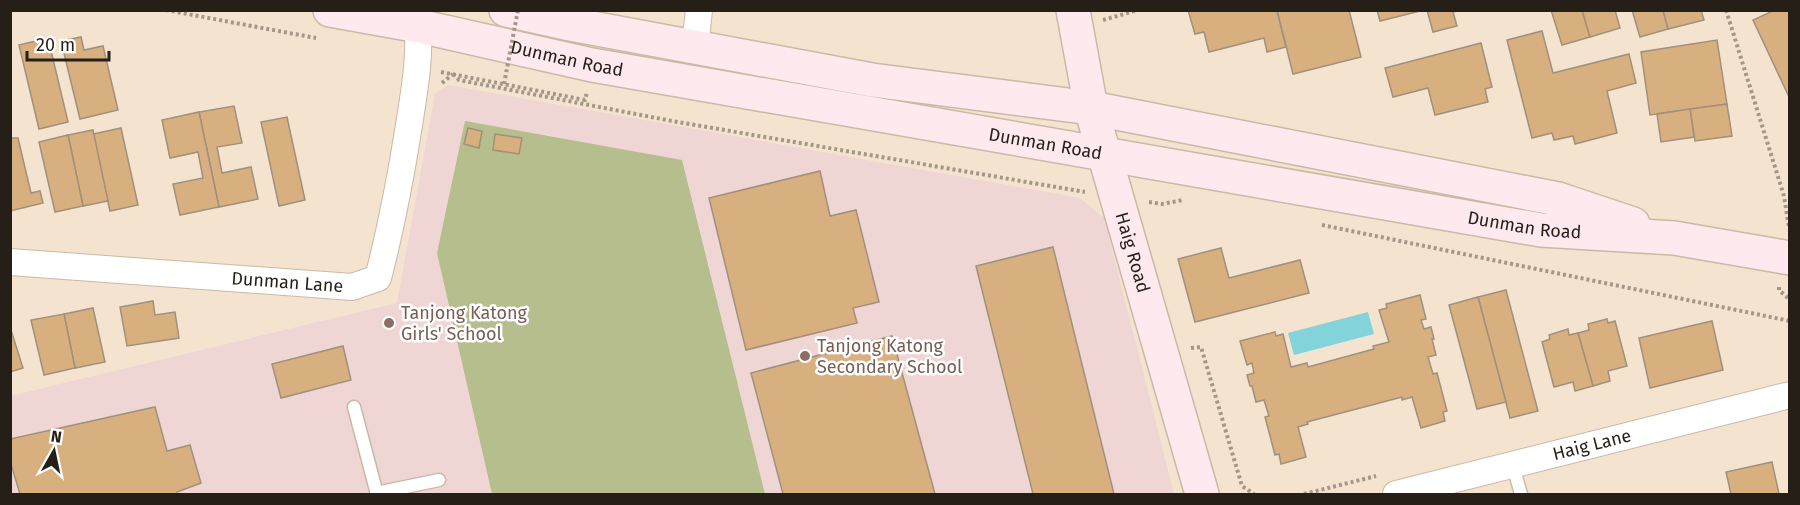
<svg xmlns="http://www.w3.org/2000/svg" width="1800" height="505" viewBox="0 0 1800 505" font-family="'Fira Sans',sans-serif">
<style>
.education{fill:#efd5d4}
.green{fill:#b5be8c}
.water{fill:#82d3da}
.building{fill:#d8b07f;stroke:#a0907d;stroke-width:1.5}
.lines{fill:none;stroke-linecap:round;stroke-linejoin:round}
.lane-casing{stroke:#cab9a6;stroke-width:15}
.street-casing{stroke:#cab9a6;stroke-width:28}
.secondary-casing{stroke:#cab9a6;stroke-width:36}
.path{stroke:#a49788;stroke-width:4;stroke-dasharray:3 3;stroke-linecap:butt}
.lane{stroke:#fff;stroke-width:12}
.street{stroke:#fff;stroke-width:26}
.secondary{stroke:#fee9ef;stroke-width:33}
.path-bridge{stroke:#a49788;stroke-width:4;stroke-dasharray:3 3;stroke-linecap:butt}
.education-dot{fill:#8d6e63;stroke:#fff;stroke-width:2}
.labels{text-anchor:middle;stroke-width:5;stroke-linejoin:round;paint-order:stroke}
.street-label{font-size:18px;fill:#261f18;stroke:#fff}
.education-label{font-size:18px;fill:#785e54;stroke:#fff;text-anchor:start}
</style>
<rect width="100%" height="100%" fill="#f4e3cf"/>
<!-- education -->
<polygon class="education" points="448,85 1080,198 1104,218 1174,494 11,494 10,396 397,303 435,94"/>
<!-- green -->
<polygon class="green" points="465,121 682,160 765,494 492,494 437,253"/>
<!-- water -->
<polygon class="water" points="1368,312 1374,334 1294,355 1288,333"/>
<!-- building -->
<g class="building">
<polygon points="1188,10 1277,10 1286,47 1267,52 1264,38 1209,52 1204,32 1195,34"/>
<polygon points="1277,10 1349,10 1361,57 1293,74"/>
<polygon points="1377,10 1424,10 1380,21"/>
<polygon points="1427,10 1461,10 1453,12 1457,26 1433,32"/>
<polygon points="1551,10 1582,10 1590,37 1562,45"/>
<polygon points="1582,10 1615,10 1620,28 1590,37"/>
<polygon points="1632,10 1663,10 1668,29 1640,37"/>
<polygon points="1663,10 1701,10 1704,20 1668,29"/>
<polygon points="1775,10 1790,10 1790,99 1753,20"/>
<polygon points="1542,31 1553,73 1629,54 1636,83 1607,91 1617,133 1575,144 1573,136 1554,140 1552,133 1532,138 1507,40"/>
<polygon points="81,37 84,50 103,46 118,110 80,119 61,41"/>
<polygon points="48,38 68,122 39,129 19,45"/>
<polygon points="1717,40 1727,104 1650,115 1641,52"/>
<polygon points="1481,43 1492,87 1485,89 1488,102 1435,115 1428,88 1393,97 1385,68"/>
<polygon points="1727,104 1732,136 1695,141 1690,109"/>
<polygon points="234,106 242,143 217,147 222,173 251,167 258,199 219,207 199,112"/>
<polygon points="1690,109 1694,137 1661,142 1657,114"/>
<polygon points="199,112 219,207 180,215 173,184 203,178 198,152 170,158 162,120"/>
<polygon points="287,117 305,200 279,206 261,122"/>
<polygon points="121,128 138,205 110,211 93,134"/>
<polygon points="468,128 482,131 479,148 464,144"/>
<polygon points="93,130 108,201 83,206 68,135"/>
<polygon points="495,134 522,138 519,154 493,150"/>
<polygon points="68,135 83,206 55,212 39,142"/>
<polygon points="10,138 18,138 31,193 40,191 43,203 10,211"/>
<polygon points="820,171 830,216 856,210 879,302 853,308 857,323 746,350 709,198"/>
<polygon points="1053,247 1114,494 1033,494 976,266"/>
<polygon points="1221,248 1229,278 1300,260 1309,293 1195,322 1178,259"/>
<polygon points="1506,290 1538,411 1510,418 1478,297"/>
<polygon points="1420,295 1426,319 1421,320 1424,329 1431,327 1434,339 1432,339 1436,355 1428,357 1433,374 1437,373 1447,411 1443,412 1445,421 1421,428 1412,397 1402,400 1402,397 1307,422 1308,424 1298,427 1306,457 1281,464 1279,454 1275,455 1265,417 1269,416 1264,400 1256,402 1252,386 1250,386 1247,375 1254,373 1252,363 1247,365 1240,341 1275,332 1276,336 1283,334 1291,367 1307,363 1308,367 1374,349 1373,346 1389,342 1379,310 1387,308 1386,304"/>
<polygon points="1478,297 1506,402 1477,409 1449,305"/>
<polygon points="153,301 155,315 175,312 179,338 127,346 120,307"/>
<polygon points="93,308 105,362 75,368 64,314"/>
<polygon points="64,314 75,368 44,375 31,320"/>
<polygon points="1607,319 1608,323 1615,321 1627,366 1608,371 1610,381 1593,386 1578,333 1589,330 1588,324"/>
<polygon points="1712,321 1723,370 1650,388 1639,338"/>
<polygon points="10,327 23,368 10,372"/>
<polygon points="1568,329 1569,335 1578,333 1593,386 1575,391 1573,382 1554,387 1542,342 1550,339 1549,335"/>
<polygon points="892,336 935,494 783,494 751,373"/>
<polygon points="343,346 351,380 281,398 272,364"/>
<polygon points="155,407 167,451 190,445 201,483 177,492 177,494 20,494 10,461 10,439"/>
<polygon points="1772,462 1779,494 1731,494 1726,472"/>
</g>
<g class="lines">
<!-- lane casing -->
<g class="lane-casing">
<g id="lane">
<polyline points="354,407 377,494"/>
<polyline points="1513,466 1521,494"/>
<polyline points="376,493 439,480"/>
</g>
</g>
<!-- street casing -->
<g class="street-casing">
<g id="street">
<polyline points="695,47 699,10"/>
<path id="s1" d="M10,262L352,287L378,278C391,228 401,176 409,125C415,87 422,49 416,10"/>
<path id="s2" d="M1396,494L1790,395"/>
</g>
</g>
<!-- secondary casing -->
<g class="secondary-casing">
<g id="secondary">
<path id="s3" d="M330,10L419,26L592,65L1541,230L1674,238L1790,258"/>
<polyline points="506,10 565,23 872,80 1091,108 1558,199 1633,224"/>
<path id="s4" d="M1073,10L1091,108L1202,494"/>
</g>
</g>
<!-- path -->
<g class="path">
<polyline points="166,10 316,38"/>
<polyline points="1726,10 1784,196 1789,228"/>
<polyline points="1103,20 1138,10"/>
<polyline points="441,72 585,100 587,92"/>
<polyline points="453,74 459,80 672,121 1085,192"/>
<polyline points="442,83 453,74"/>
<polyline points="1149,202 1162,204 1183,200"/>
<polyline points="1322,225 1790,321"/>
<polyline points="1779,287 1779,290 1790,300"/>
<polyline points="1191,348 1201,347 1242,486 1254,494"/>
<polyline points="1304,494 1376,476"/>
</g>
<!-- lane -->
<use href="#lane" class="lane"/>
<!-- street -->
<use href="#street" class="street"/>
<!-- secondary -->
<use href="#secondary" class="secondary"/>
<!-- path-bridge -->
<polyline class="path-bridge" points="504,84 518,10"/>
</g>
<!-- markers -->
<g class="education-dot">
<circle cx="389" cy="323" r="6"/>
<circle cx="805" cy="356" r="6"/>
</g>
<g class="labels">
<!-- street labels -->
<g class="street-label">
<text dy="6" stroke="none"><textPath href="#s3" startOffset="242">Dunman Road</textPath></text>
<text dy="6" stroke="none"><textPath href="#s3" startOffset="728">Dunman Road</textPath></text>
<text dy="6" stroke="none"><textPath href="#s3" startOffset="1214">Dunman Road</textPath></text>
<text dy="6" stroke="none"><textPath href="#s4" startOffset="250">Haig Road</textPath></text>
<text dy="6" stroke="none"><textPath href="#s1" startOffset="278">Dunman Lane</textPath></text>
<text dy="6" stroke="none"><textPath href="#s2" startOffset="202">Haig Lane</textPath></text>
</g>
<!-- education labels -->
<g class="education-label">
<text x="401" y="319">Tanjong Katong<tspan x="401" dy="21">Girls' School</tspan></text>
<text x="817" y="352">Tanjong Katong<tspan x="817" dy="21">Secondary School</tspan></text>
</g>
</g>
<!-- border -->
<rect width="1800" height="505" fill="none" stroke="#261f18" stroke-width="24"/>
<!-- north arrow -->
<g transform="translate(54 451) rotate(9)" stroke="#ffffff" stroke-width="4.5" paint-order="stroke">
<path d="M0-4.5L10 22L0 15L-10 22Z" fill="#261f18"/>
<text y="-9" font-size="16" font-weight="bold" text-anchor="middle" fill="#261f18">N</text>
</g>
<!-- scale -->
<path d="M27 51v9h82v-9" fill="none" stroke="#261f18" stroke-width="3"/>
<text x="36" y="51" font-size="18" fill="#261f18" stroke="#ffffff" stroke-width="4.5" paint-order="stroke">20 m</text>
</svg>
